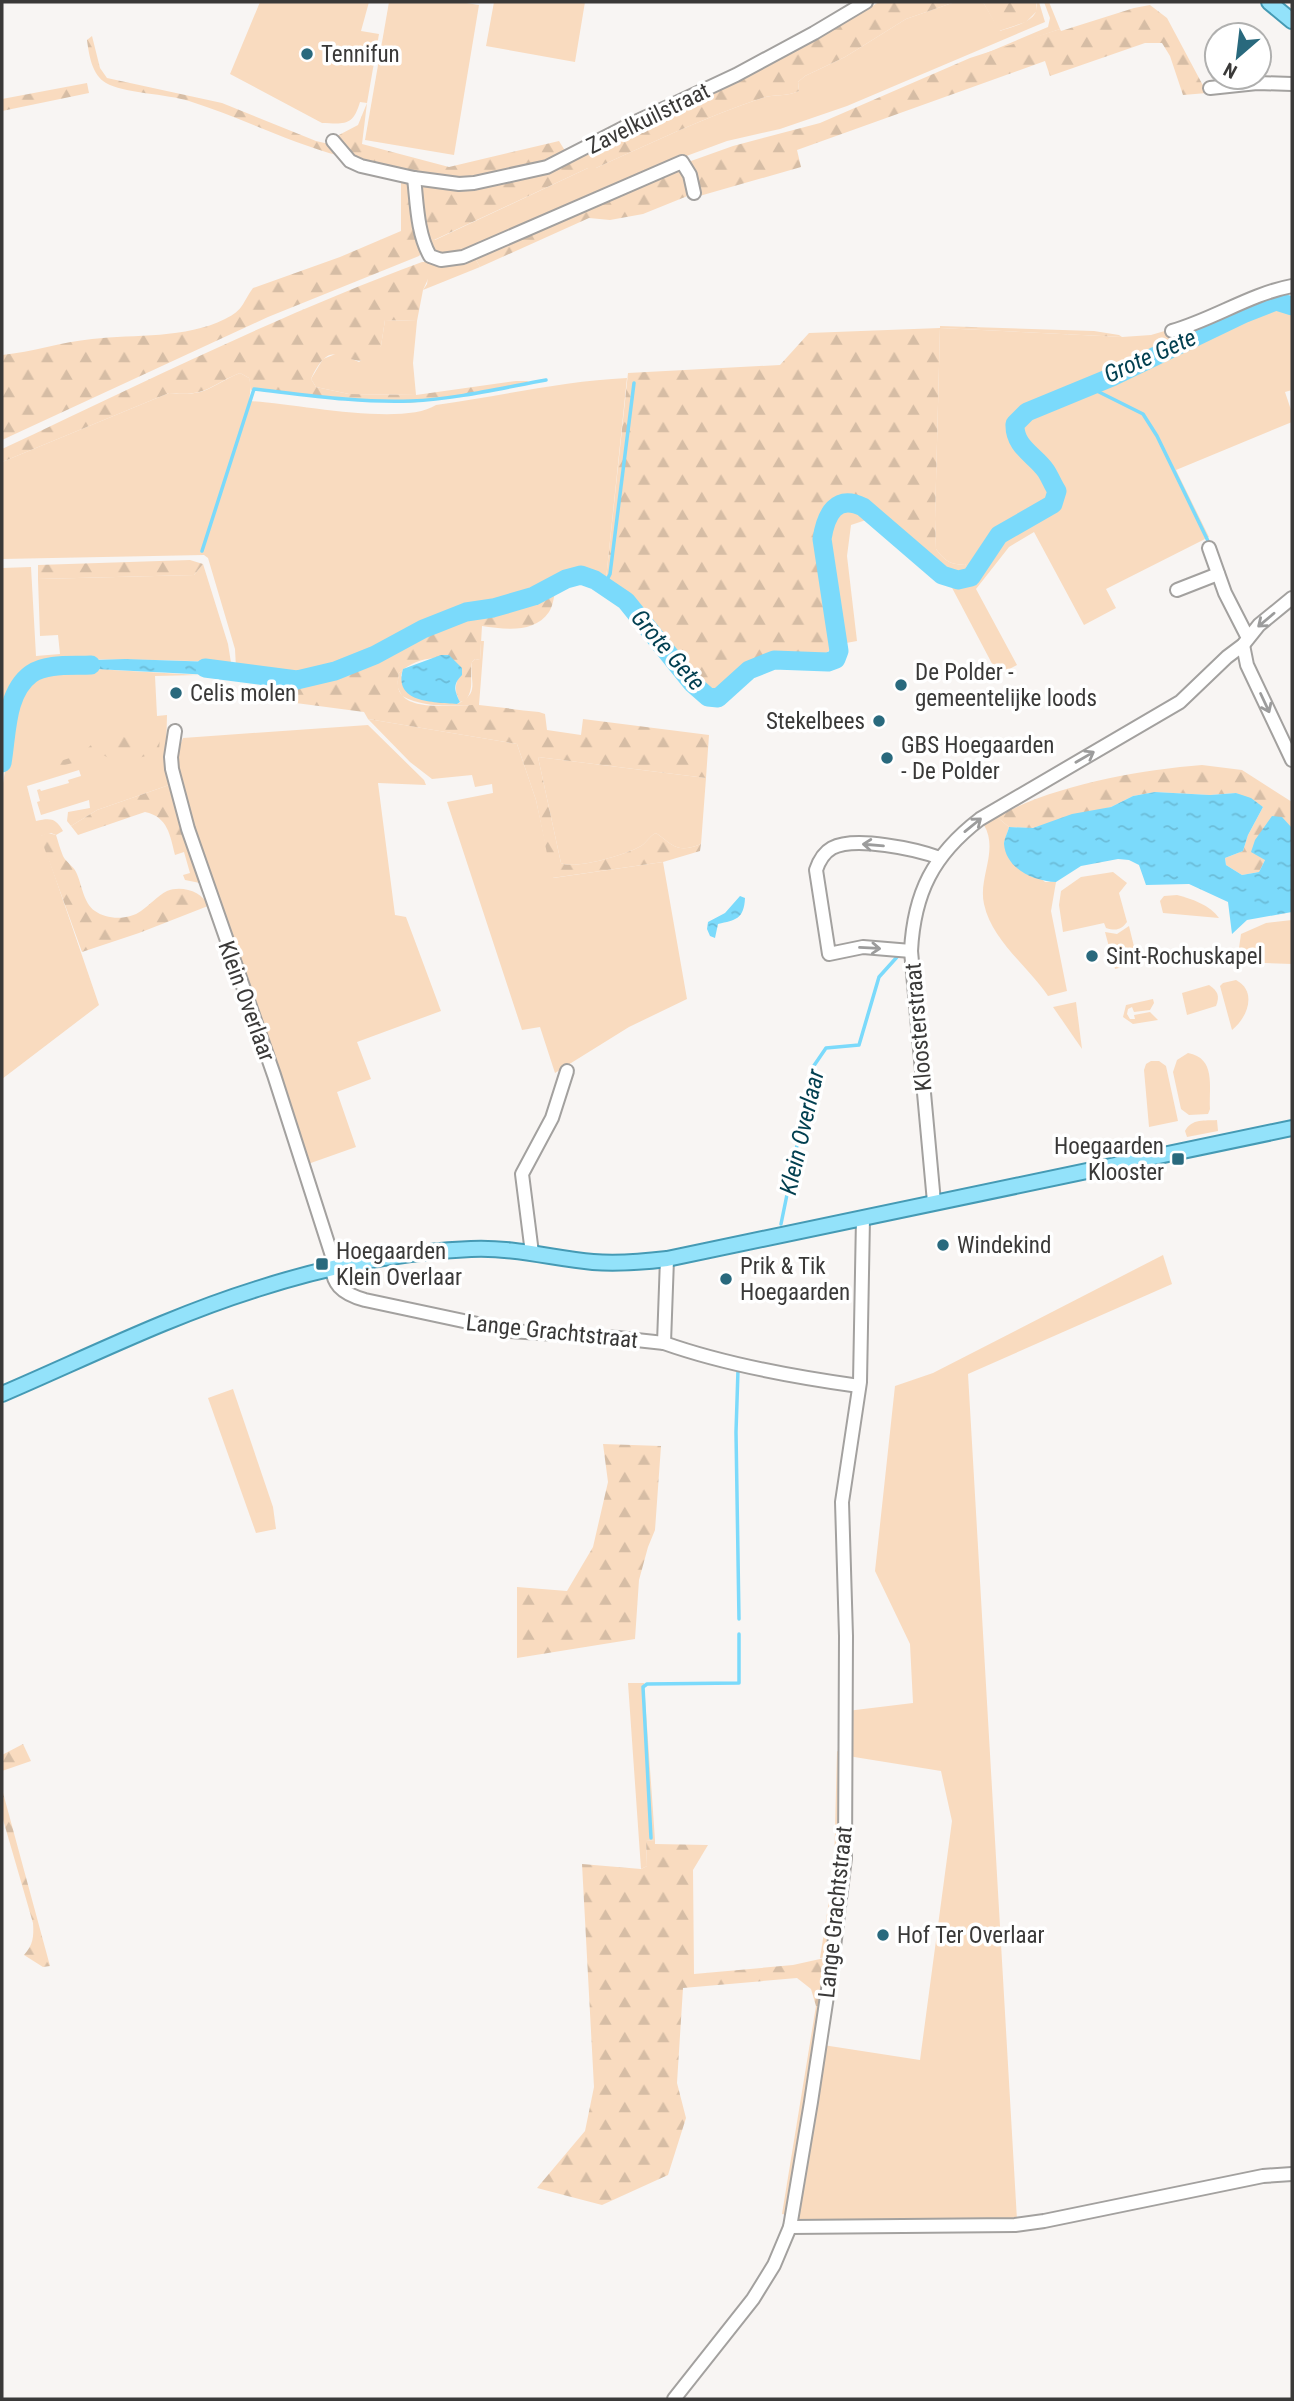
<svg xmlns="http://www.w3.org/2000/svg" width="1294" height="2401" viewBox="0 0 1294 2401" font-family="'Roboto Condensed',sans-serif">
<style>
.green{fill:#f9dbbf}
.forest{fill:url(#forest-firs)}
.water{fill:url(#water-ripples)}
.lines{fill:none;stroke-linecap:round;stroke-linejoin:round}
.stream{stroke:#7bdafb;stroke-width:3.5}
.river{stroke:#7bdafb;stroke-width:19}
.minor-casing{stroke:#a3a19f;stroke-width:16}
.major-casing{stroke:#459ab4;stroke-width:18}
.minor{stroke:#fff;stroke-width:12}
.major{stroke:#93e2fa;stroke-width:14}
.oneway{stroke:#9c9c9c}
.poi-dot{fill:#29697d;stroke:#fff;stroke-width:2.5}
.labels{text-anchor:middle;stroke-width:7;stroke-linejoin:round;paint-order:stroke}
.poi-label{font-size:23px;fill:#3a3938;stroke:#fff;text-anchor:start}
.street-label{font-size:23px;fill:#3a3938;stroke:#fff}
.water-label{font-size:24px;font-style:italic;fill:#013f50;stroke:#fff}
</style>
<defs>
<pattern id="forest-firs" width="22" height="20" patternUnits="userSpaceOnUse" patternTransform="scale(1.75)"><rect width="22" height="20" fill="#f9dbbf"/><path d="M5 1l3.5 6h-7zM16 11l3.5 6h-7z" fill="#d6bda5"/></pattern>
<pattern id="water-ripples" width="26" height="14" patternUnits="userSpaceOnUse" patternTransform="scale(1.75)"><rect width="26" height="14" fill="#7bdafb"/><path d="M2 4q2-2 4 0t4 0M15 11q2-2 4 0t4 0" fill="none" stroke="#6bbcd8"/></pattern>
</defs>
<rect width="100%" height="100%" fill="#f8f5f3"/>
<!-- green -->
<g class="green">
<path d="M260,2H369L361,31L379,34L367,103L360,102C353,126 345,124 322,123L230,74Z"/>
<polygon points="389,2 460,2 479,5 454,155 365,140"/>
<polygon points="494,2 585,2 575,62 486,46"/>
<path d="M955,2H983L1000,31C1014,26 1042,21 1036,2H1039L1045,22L847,106L780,129L727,141L681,158L458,255L445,257L433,252L427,237L435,240L588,168H596C651,143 705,117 762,98C774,94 787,97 799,91L798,82L805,76L845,57L906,19Z"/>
<polygon points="1044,2 1049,2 1060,29 970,60 1048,27 1050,18"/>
<polygon points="475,258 480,267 423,290 427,284 430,262 452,265"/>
<polygon points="1281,307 1292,312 1292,390 1285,392 1292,413 1292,422 1176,470 1209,537 1106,589 1116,608 1084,625 1034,532 1009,547 976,589 1017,665 998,675 950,584 973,582 998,543 1056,508 1063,495 1051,468 1019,436 1020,429 1027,421 1270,308"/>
<polygon points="385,320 417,321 413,363 416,395 349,394 316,387 311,379 323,359 338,353 359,362 381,346"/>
<path d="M940,328L1122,337L1151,335L1168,330L1172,343L1117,372L1032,405L1013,420L1009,431L1011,438C1023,455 1064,484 1046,505L996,532L969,571L965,564C951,566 944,560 936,549L935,519Z"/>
<path d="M240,373L249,378L251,386L249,401C293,403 402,427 436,405C500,396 563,381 627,378L606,579C568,561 550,584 516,598C496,606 470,604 448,612C406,627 370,656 326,670C299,678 269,671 241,667L236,668L235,649L208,558L204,555L2,559V462L169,393C208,397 209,386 240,373Z"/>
<polygon points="843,510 856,511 869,519 851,525 847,556 857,641 846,643 830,545 830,529 835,515"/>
<path d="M203,564L228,644L232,669L219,668L214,662C171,660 127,659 84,660C69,661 49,659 35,666C13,676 5,711 2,732V568L31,567L36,656L60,654L58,635L40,636L38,579L194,575Z"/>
<path d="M481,641H484L479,705C452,705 427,709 402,696L397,686L399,673L403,669L401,676L457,704C481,693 469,682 472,662L475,659L480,660Z"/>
<path d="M95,669L199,675L155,676L157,716L167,715L166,754L172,784L97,810L71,826L67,821L68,812L90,808L89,800L41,815L37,802L40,801L37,790L40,789L41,791L69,783L68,780L81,776L79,770L27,786L36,821C51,818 55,818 63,831L56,835L51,833L41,836L99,1005L2,1079V789L15,711L23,690L34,678L45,673Z"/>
<polygon points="368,719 517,744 536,800 553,878 663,862 687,999 629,1027 555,1073 540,1027 522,1030 447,802 493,793 492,784 475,787 472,775 432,779 410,762"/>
<path d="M368,725L424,780L426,785L378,783L395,915L406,917L441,1011L357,1042L371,1079L337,1092L356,1147L308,1164L186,807C181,785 172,760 183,738Z"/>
<path d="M538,757L706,778L701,844C678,853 675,847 656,833C649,836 646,844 639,847C625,855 573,870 561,863Z"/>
<path d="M997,817L1009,827L1004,843L1045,882H1056L1051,911L1067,991L1048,996C1028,966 992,941 984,904C978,877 999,851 984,825Z"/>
<path d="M1113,872L1127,883L1119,893L1127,922C1121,930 1116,931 1106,928L1104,923L1063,932L1059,905L1061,891L1081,877Z"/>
<path d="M1177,895C1192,899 1210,905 1219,918L1163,913L1160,901L1164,896Z"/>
<polygon points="1292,920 1292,964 1237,962 1241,934 1266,923"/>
<polygon points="1129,926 1138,963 1115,969 1105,932 1117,934"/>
<path d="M1236,980C1258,992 1247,1018 1232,1030L1220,986L1223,983Z"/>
<path d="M1209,985C1218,991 1220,996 1216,1006L1187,1015L1182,993Z"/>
<polygon points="1153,999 1154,1003 1150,1010 1134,1012 1132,1007 1128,1009 1127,1014 1130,1019 1135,1019 1134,1015 1150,1012 1158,1020 1133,1024 1123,1017 1126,1005"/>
<polygon points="1076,1002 1082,1049 1053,1007"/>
<path d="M1188,1053C1216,1058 1209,1086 1210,1109L1208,1114L1189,1115L1181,1109L1173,1072L1177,1060Z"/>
<polygon points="1151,1061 1159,1061 1166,1066 1178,1121 1149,1127 1144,1070 1146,1064"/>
<path d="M1217,1120L1218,1131L1187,1137L1185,1131C1192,1118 1205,1121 1217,1120Z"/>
<polygon points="1163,1255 1172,1284 968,1374 1017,2220 800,2223 796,2219 823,2045 920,2060 952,1821 941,1771 848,1756 847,1711 913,1703 910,1644 875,1571 895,1386 933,1373"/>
<polygon points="233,1389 273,1507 276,1529 256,1533 208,1398"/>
<polygon points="628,1683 644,1683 655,1840 646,1841 647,1866 641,1869"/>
<polygon points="837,1751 841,1753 841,1841 829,1957 820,1958 834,1869"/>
<polygon points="816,2006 821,2006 787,2215 782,2214"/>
</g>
<!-- forest -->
<g class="forest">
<path d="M879,2H955L906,19L845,57L805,76L798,82L799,91C787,97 774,94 762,98C705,117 651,143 596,168H588L434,240L427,237L420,187L423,184L545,171L840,21L843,24Z"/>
<polygon points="983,2 1036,2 1037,11 1026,22 999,31"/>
<polygon points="1150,5 1167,18 1207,93 1183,95 1170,56 1162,43 1145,43 1050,76 1045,61 797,150 801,167 696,197 688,165 691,161 733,146 820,123 970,58 1060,29 1061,31 1134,8"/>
<path d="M92,36L100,68L107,78L222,103L316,141L329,144L340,156C288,142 240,117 189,101C168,94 122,93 106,83C92,75 89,55 87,40Z"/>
<polygon points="87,83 89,93 2,111 2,99"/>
<polygon points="367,103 362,144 449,167 559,141 567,154 547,163 478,179 438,178 357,160 337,136 358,125"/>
<polygon points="677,168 684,169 690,195 643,214 610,220 589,218 480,267 475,258"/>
<path d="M401,178L409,179L422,252L419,256L268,317L2,440V355C32,352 62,342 92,339C136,334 185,339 225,319C244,310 242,303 253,288L340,257L401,231Z"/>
<path d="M422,262H430L433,268L423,290L417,321L385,320L381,346L370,360C340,366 332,334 311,379L316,387L349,394L416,395L516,381H527L530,383L441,399L410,403L343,400L251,390L249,378L240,373C209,385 208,397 169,393L2,462V449C141,384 278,315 422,262Z"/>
<path d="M940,326L1094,331L1119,335L1122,337L940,328L935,519L936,549C944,560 951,566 965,564L969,571L958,575L946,572L870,503C841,489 822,505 818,535L834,646L825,654L770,653L749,664L712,693L672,648L651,619L606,579L628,373L780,365L809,333L940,328Z"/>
<polygon points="190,560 203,564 194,575 38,579 38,565"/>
<path d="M555,591C554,597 553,606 549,612C534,634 504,629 482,626L480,660L475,659L472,662C469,677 475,687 466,700L460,702C453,689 456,682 462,669C445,651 415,658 399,673C398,680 396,687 401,694C413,712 460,704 479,705C499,707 519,710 539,712L545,714L547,730L581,735L583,719L709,735L706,778L538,757L561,863C573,870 625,855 639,847C646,844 649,836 656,833C675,847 678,853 701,844L700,851L663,862L552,878L536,800L517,744L368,719L364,712L258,698L265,685L286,687L310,686L381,660L461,619L509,612Z"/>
<path d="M105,731C124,739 141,741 160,734L159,752L132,760L117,762L103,755L46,770L45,766L82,754Z"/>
<path d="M1202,765L1242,770L1292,802V832V828L1265,860L1259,872L1242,875L1226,865L1225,858L1243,851L1248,835L1263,807L1236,793L1210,795L1155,792L1133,796L1111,807L1032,828L1009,827L997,817C1051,786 1138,770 1202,765Z"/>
<path d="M172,784L200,883L185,880L183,875L190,873L184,852L175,855C170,835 168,817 145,812L78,835L71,826L97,810Z"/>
<path d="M48,833L56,835C58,841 60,849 63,856C66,862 73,866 76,872C82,884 83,903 95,911C107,920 129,920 141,911C150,905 157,896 167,891C181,885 203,891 208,906L139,933L82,952L40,836Z"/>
<polygon points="603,1444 661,1446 655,1530 648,1547 639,1580 635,1639 517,1658 517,1587 567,1591 593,1547 608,1482"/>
<polygon points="23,1744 31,1761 2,1771 2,1755"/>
<path d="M2,1789L50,1966L43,1967L24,1955C33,1945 34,1937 33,1923L2,1816Z"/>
<polygon points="655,1840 655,1844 708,1845 693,1870 694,1974 793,1965 829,1957 821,2006 816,2006 811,1989 797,1978 683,1988 677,2083 686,2118 668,2175 602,2205 537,2188 585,2131 594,2087 582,1864 641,1869 647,1866 646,1841"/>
</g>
<!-- water -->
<g class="water">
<path d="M441,655H449L462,668V675C453,684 454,690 460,702L457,704C433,702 393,703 403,669Z"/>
<polygon points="125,659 215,662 219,668 232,669 231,676 95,669 66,670 62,661"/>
<polygon points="241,667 289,674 286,687 244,681 238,682 239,678 235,677 236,668"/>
<path d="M1155,792L1210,795L1236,793L1251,798L1263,807L1248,835L1243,851L1225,858L1226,865L1242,875L1259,872L1265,860L1251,852L1255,840L1272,816L1282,817L1292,828V912L1247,920L1232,934L1228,902L1189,884L1146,885L1139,865L1129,860L1118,859L1081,866L1056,882C1034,881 1006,869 1004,844C1004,839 1008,832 1009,827L1033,828L1072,814L1111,807L1133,796Z"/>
<path d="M740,896L745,898C744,919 736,920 718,924L715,938L710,936L707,929L708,922L725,913Z"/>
</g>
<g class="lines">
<!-- stream -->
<g class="stream">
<polyline points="1089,387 1143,414 1157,436 1209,543"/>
<path d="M202,551L254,389C306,395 359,403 411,401C456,399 502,388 546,380"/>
<polyline points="604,586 610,574 634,383"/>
<polyline points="781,1224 813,1067 826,1048 859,1045 879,977 897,957"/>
<polyline points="738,1370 736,1432 739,1619"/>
<polyline points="651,1838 643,1687 647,1684 739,1683 739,1634"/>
</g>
<!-- river -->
<g class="river">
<path d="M205,668L297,680L335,671L375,655L423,629L466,612L493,608L534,596L566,579L581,575L595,580L626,601L692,683L708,697L718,698L749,670L774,660L828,662L836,659L839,651L822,539C826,514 836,494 863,507L942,575L958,580L971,577L999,535L1053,504L1057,491C1053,485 1050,477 1046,471C1035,455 1014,447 1015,424L1027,412L1112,377L1243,314L1276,301L1292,306"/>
<path d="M2,763C7,736 5,693 31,674C46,663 73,666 91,665"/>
</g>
<!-- minor casing -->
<g class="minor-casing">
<g id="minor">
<polyline points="1210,88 1257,83 1292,84"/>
<polyline points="333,141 350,161 361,166 414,178 459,184 474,183 547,167 623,128 736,75 814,33 866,2"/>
<path d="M414,178C417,203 417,233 430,256L441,260L463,257L682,162L690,175L694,193"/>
<path d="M1172,331C1214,319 1250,294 1292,286"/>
<polyline points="1209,548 1225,593 1248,638"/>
<polyline points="1177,590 1218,574"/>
<polyline points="1243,645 1247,665 1292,760"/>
<path d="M175,731L171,757L172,769L188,829L274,1075L333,1259C329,1284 343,1294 365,1300L510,1331L618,1338L664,1343"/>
<path d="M911,951L863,947L829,954L816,870C819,861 823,853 832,848C855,836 916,849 940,858"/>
<path d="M934,1202L911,951C914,893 933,855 980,819L1180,702L1227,657L1243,645L1259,625L1292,598"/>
<polyline points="532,1253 522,1174 552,1118 567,1071"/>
<path d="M667,1259L664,1343C726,1365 794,1377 859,1386"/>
<polyline points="790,2227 1015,2225 1044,2221 1263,2176 1292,2174"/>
<polyline points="674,2399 753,2299 774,2265 790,2227 811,2102 832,1963 845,1858 846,1636 842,1502 860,1382 863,1218"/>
</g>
</g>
<!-- major casing -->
<g class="major-casing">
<g id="major">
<polyline points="1269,2 1292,21"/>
<path d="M2,1394C86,1358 170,1316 257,1289C325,1267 400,1252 471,1249C513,1247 552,1258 593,1262C618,1264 642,1262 667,1259L1292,1128"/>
</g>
</g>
<!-- minor -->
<use href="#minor" class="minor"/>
<!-- major -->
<use href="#major" class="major"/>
</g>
<!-- one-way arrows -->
<defs><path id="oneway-shaft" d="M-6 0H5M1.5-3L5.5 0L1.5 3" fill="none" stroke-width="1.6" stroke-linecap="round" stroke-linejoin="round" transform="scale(1.75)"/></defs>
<g class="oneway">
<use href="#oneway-shaft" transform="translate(1266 620) rotate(140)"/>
<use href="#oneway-shaft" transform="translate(1265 703) rotate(65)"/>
<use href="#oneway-shaft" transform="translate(1085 757) rotate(-30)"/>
<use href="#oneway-shaft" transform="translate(973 825) rotate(-39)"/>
<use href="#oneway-shaft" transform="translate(873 845) rotate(-175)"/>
<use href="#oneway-shaft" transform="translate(870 948) rotate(3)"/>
</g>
<!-- markers -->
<g class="poi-dot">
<circle cx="307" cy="54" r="7"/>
<circle cx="901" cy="685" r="7"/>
<circle cx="176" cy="693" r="7"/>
<circle cx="879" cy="721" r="7"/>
<circle cx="887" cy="758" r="7"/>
<circle cx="1092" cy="956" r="7"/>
<rect x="1171" y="1152" width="14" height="14" rx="3.5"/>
<circle cx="943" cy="1245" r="7"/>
<rect x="315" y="1257" width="14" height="14" rx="3.5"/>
<circle cx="726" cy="1279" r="7"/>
<circle cx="883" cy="1935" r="7"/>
</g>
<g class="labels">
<!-- poi labels -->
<g class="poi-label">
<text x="321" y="62">Tennifun</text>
<text x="915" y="680">De Polder -<tspan x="915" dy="26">gemeentelijke loods</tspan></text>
<text x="190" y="701">Celis molen</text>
<text x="865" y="729" text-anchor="end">Stekelbees</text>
<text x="901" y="753">GBS Hoegaarden<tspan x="901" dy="26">- De Polder</tspan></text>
<text x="1106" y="964">Sint-Rochuskapel</text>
<text x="1164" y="1154" text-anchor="end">Hoegaarden<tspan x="1164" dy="26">Klooster</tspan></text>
<text x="957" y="1253">Windekind</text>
<text x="336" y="1259">Hoegaarden<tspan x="336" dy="26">Klein Overlaar</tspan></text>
<text x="740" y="1274">Prik &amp; Tik<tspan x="740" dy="26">Hoegaarden</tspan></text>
<text x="897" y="1943">Hof Ter Overlaar</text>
</g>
<!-- street labels -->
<g class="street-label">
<text transform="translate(648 118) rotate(-26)" y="8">Zavelkuilstraat</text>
<text transform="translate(247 1001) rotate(70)" y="8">Klein Overlaar</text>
<text transform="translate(918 1027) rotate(-95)" y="8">Kloosterstraat</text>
<text transform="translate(552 1331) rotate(6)" y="8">Lange Grachtstraat</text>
<text transform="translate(835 1912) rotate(-84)" y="8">Lange Grachtstraat</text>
</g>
<!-- water labels -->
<g class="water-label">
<text transform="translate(1150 356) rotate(-24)" y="8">Grote Gete</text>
<text transform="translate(668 650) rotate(49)" y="8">Grote Gete</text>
<text transform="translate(802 1132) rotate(-77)" y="8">Klein Overlaar</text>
</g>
</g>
<!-- border -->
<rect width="1294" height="2401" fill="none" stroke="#3a3938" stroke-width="7"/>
<!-- north arrow -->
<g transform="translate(1238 56) rotate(208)"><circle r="33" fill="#ffffff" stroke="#b0b0af" stroke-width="2"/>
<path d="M0-5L12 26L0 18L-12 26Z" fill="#29697d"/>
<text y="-10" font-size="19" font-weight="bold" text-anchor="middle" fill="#3a3938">N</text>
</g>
</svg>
